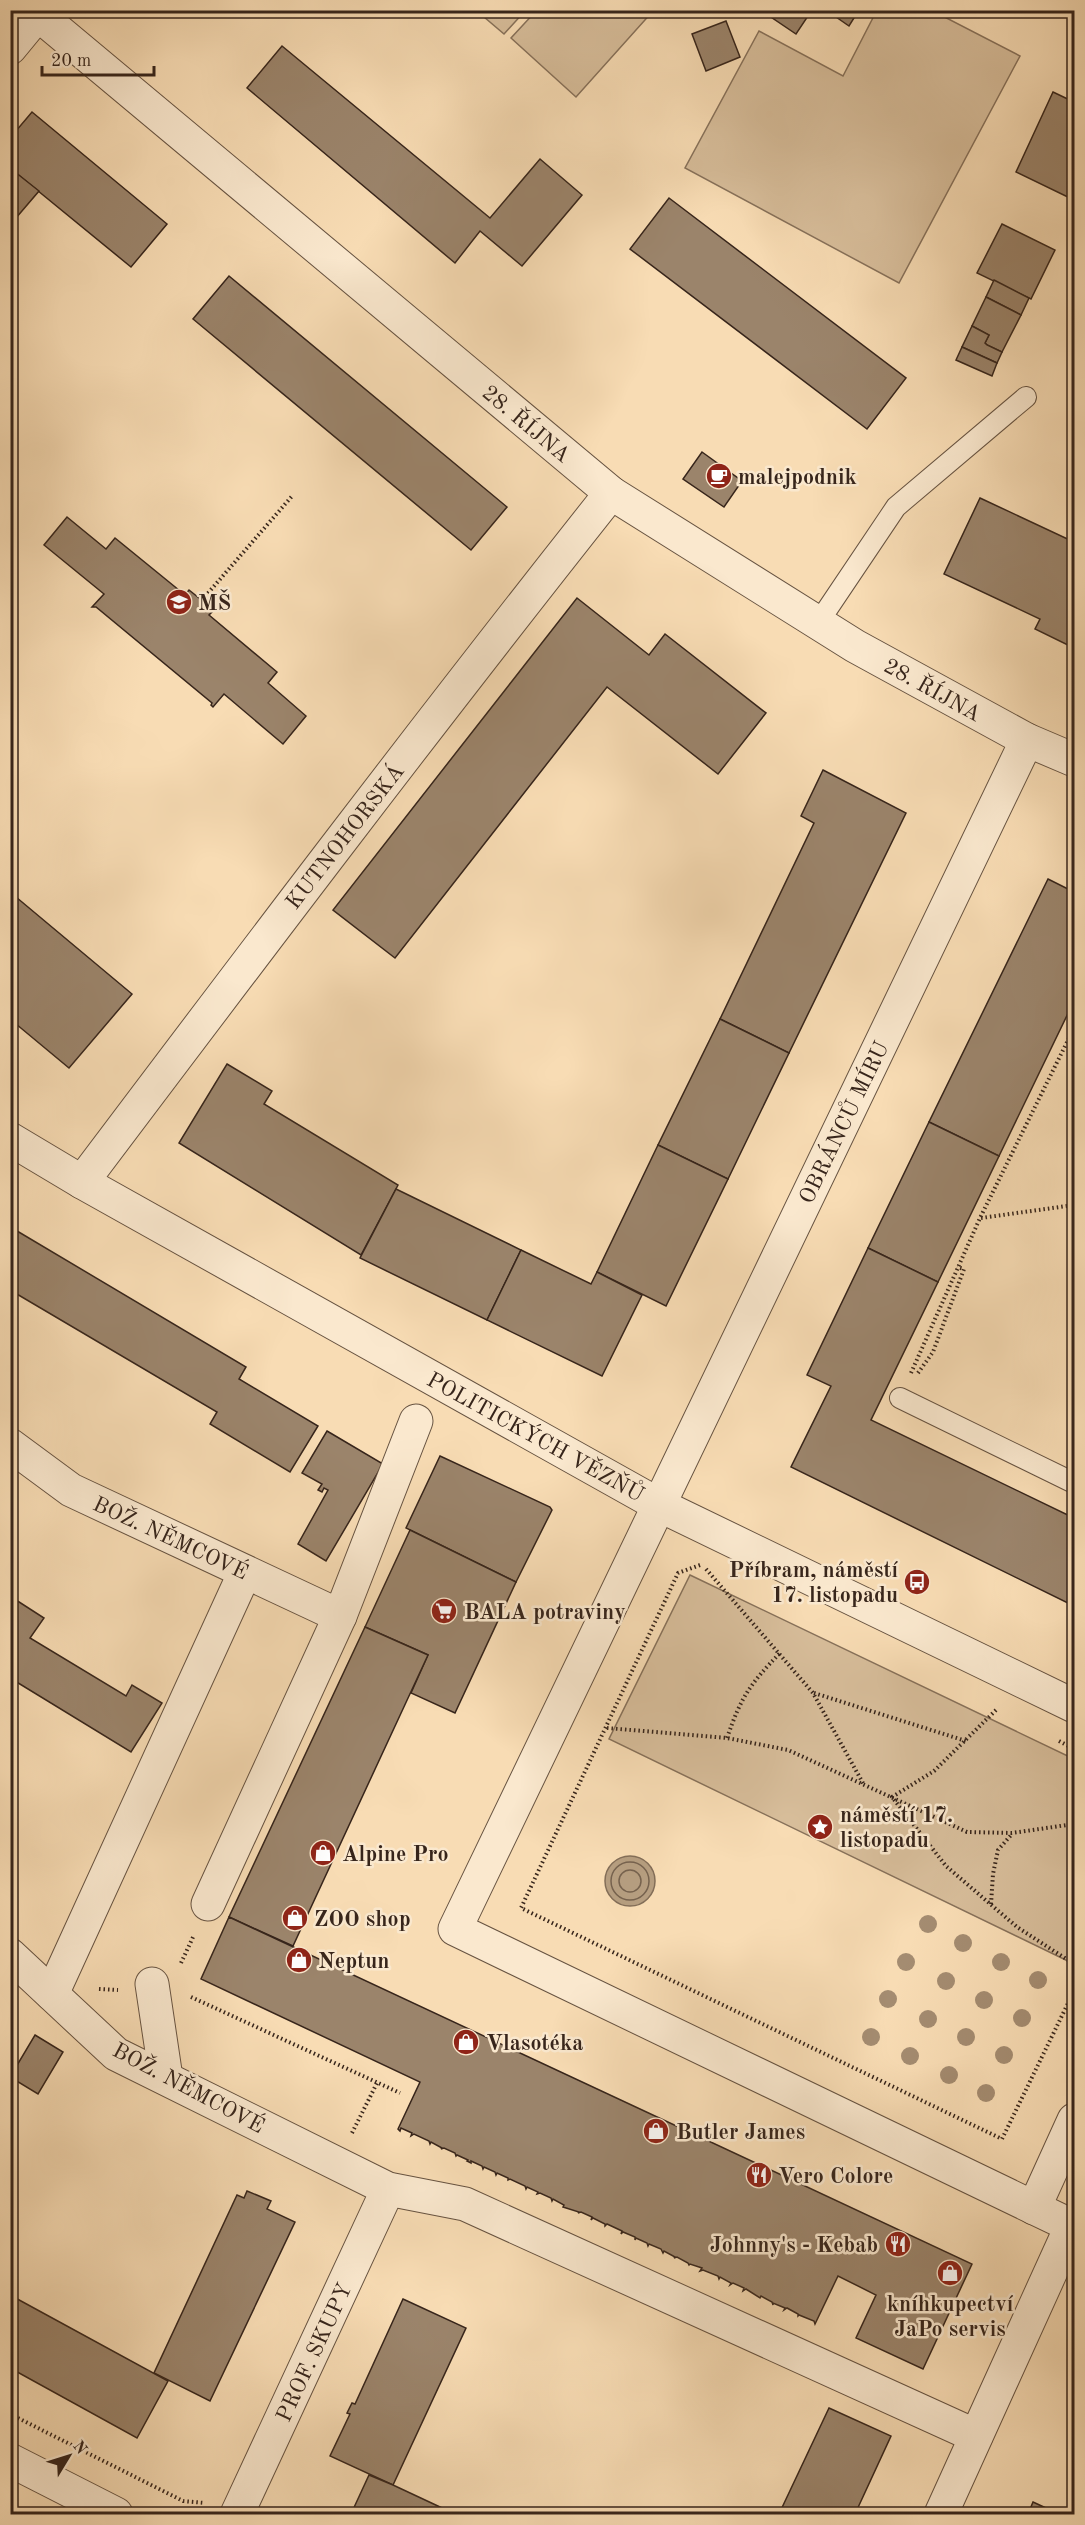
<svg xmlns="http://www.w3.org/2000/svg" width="1085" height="2525" viewBox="0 0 1085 2525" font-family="'Old Standard TT',serif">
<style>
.green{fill:#d7bd9a;stroke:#87715a;stroke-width:1.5}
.water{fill:#b69e80;stroke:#836e58;stroke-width:1.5}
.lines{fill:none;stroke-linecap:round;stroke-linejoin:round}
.shore{stroke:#76624e;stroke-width:1.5}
.building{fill:#9b846b;stroke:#37251b;stroke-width:1.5}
.lane-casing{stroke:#675341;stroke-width:22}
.street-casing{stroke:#675341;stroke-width:35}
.path{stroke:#37251b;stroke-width:4;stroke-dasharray:1.5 3;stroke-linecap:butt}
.lane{stroke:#fae8ce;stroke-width:20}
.street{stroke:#fae8ce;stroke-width:33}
.tree{fill:#a48c71}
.labels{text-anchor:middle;stroke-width:5;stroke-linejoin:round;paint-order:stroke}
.street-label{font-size:22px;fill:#37251b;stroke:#fae8ce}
.poi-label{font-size:22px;font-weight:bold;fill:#37251b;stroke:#fae8ce;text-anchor:start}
</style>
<rect width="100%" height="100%" fill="#f8dcb4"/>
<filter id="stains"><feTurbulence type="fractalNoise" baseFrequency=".00333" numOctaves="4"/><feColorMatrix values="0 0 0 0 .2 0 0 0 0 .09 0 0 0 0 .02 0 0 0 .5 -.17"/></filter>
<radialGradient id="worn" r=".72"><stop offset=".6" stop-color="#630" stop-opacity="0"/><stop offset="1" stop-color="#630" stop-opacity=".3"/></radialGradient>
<!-- green -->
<g class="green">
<polygon points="877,10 933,11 1020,56 899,283 685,168 759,31 843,76"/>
<polygon points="477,11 525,11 504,34"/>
<polygon points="536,11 536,10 653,11 576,97 511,38"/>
<polygon points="690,1575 1074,1759 1074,1964 609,1739"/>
</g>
<!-- water -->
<circle class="water" cx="630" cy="1881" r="25"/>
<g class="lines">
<!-- shore -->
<g class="shore">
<circle cx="630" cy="1881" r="19"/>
<circle cx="630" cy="1881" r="11"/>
</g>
</g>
<!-- building -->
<g class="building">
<polygon points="767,10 812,10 796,34 765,13"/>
<polygon points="826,10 859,10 849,26"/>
<polygon points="726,21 740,57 706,71 692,34"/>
<polygon points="282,46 490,218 540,159 582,195 522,266 480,231 455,263 247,88"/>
<polygon points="1053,92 1074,102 1074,200 1016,172"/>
<polygon points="32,112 167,224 131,267 10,168 10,138"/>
<polygon points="10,168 39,191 10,225"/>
<polygon points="669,198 906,378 867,429 630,249"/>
<polygon points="1002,224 1055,250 1031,299 977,273"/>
<polygon points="229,276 507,507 471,550 193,319"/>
<polygon points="994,280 1029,298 1021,315 986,297"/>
<polygon points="986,297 1021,315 1002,352 987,345 985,343 989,335 972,326"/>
<polygon points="972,326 989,335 985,343 987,345 1002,352 997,363 962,347"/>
<polygon points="962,347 997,363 992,376 956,360"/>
<polygon points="702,452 742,481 724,507 683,479"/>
<polygon points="980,498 1074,542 1074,648 1035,629 1040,619 944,574"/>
<polygon points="67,517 106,549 115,538 185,595 189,590 214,610 209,615 277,672 268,683 306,716 283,744 224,694 213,707 211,705 212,703 96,607 92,607 104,594 44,545"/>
<polygon points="577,598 649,655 665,634 766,713 718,774 607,687 395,958 333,910"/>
<polygon points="823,770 906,813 789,1053 720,1019 814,823 801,816"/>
<polygon points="1048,879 1074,892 1074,1001 999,1156 929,1122"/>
<polygon points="10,892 132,994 69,1068 10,1019"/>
<polygon points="720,1019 789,1053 728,1179 658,1145"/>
<polygon points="227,1064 272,1091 264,1104 398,1185 361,1255 179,1143"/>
<polygon points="929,1122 999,1156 938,1282 868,1248"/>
<polygon points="658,1145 728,1179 666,1306 597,1272"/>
<polygon points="396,1189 521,1250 487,1320 360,1258"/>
<polygon points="12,1228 246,1367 239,1379 318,1426 290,1472 210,1424 217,1412 10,1290 10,1231"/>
<polygon points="868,1248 938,1282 871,1420 1074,1518 1074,1606 791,1467 831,1386 807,1375"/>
<polygon points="521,1250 591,1284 597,1272 642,1295 602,1376 487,1320"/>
<polygon points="327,1431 383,1464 326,1561 298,1544 328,1490 324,1488 322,1492 318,1490 322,1484 302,1473"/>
<polygon points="440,1456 550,1507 552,1510 516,1582 406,1528"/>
<polygon points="410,1530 516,1582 455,1713 411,1693 428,1655 365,1627"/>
<polygon points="16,1600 44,1618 30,1638 126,1696 132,1685 162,1703 131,1752 10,1678 10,1608"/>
<polygon points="365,1627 428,1655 293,1946 229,1917"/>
<polygon points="229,1917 972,2264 923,2369 856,2338 876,2295 838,2276 815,2324 814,2321 799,2315 798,2316 798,2314 787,2308 784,2310 785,2308 773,2303 773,2305 772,2302 761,2296 760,2298 746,2289 743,2291 744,2288 733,2283 730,2285 731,2283 720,2277 719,2279 718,2276 703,2270 700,2271 702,2268 690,2264 689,2265 688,2263 677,2257 674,2258 675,2257 664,2251 663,2253 661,2249 649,2244 648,2246 647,2243 636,2238 635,2240 635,2237 623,2232 621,2234 622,2231 607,2224 605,2226 605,2224 593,2218 591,2220 592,2217 581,2212 578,2213 579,2212 563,2207 564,2205 553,2199 552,2201 551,2198 540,2193 537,2194 538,2192 527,2187 526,2189 525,2186 510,2179 508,2180 508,2178 497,2173 496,2175 495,2172 484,2167 483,2169 482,2166 471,2161 471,2163 467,2161 468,2160 457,2155 456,2156 455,2153 444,2148 441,2149 442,2148 431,2142 430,2144 429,2141 414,2134 411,2136 412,2133 401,2128 400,2131 398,2129 420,2082 201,1979"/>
<polygon points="35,2035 63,2052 38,2094 10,2077"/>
<polygon points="247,2191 271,2201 267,2209 295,2222 210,2401 154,2373 237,2195 244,2198"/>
<polygon points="10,2295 168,2381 137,2438 10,2368"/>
<polygon points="403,2299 466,2328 393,2485 330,2456 350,2414 347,2413 352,2403 355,2404"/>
<polygon points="829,2408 891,2436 855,2514 779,2514"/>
<polygon points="1074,2413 1074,2432 1068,2429"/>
<polygon points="369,2475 393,2485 455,2514 351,2514"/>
<polygon points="1033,2502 1059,2514 1028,2514"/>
</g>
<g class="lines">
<!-- lane casing -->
<g class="lane-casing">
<g id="lane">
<polyline points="818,623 896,507 1026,397"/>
<polyline points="900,1398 1074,1483"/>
</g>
</g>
<!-- street casing -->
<g class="street-casing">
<g id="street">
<polyline points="33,10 611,493 855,646 1027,740 1074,760"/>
<polyline points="10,48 38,14"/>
<polyline points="1027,740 455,1929 1074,2227"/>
<polyline points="10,1139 82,1182 659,1505 1074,1706"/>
<path d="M82,1182C256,951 431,720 611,493"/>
<polyline points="10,1445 71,1490 340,1616"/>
<polyline points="208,1904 340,1616 416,1421"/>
<polyline points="10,1955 116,2054 388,2189 465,2204 976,2436"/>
<polyline points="152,1984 166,2078"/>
<polyline points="52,1994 245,1572"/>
<polyline points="1034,2208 1074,2120"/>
<polyline points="10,2460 116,2514"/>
<polyline points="237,2514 388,2189"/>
<polyline points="941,2514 1072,2225"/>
</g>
</g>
<!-- path -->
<g class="path">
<polyline points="202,600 293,495"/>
<polyline points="981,1218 1074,1205"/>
<polyline points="911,1373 980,1218 1074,1028"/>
<polyline points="918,1373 933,1352 964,1269 957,1267"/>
<polyline points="700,1565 678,1573 521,1908 1002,2139 1074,1991"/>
<polyline points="706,1569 813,1693 864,1785"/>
<polyline points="814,1693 966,1741"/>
<polyline points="996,1710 934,1771 892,1797 946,1866 1017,1927 1074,1964"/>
<polyline points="607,1728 727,1738 788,1750 967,1832 1012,1833 1074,1824"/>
<path d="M727,1738C741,1697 750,1684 780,1653"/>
<polyline points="1059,1741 1074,1749"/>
<polyline points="991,1904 993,1874 998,1850 1012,1834"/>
<polyline points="181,1963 194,1935"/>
<polyline points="99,1989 118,1990"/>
<polyline points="191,1997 400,2093"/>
<polyline points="352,2133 377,2083"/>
<polyline points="10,2414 183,2501 205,2503"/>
</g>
<!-- lane -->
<use href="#lane" class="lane"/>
<!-- street -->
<use href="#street" class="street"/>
</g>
<!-- trees -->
<g class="tree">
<circle cx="928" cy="1924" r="9"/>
<circle cx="963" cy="1943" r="9"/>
<circle cx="906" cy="1962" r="9"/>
<circle cx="1001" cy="1962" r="9"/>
<circle cx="1038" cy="1980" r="9"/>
<circle cx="946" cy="1981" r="9"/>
<circle cx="888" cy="1999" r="9"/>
<circle cx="984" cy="2000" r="9"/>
<circle cx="1022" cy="2018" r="9"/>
<circle cx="928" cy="2019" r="9"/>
<circle cx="871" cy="2037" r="9"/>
<circle cx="966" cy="2037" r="9"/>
<circle cx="1004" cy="2055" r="9"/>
<circle cx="910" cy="2056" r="9"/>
<circle cx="949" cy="2075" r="9"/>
<circle cx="986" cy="2093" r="9"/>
</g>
<!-- icons -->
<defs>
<g id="cafe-disc" transform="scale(1.35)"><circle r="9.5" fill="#8f2418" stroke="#fae8ce"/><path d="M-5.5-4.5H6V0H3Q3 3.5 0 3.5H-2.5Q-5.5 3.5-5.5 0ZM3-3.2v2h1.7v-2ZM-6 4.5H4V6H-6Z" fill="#fff"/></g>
<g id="school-disc" transform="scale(1.35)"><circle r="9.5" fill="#8f2418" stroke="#fae8ce"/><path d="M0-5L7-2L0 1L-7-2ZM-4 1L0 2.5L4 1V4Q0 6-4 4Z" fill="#fff"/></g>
<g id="bus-disc" transform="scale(1.35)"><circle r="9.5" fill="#8f2418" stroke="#fae8ce"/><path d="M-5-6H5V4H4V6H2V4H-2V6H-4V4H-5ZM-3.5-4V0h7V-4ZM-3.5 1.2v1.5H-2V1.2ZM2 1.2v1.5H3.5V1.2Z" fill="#fff"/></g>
<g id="supermarket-disc" transform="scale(1.35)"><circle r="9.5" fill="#8f2418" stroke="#fae8ce"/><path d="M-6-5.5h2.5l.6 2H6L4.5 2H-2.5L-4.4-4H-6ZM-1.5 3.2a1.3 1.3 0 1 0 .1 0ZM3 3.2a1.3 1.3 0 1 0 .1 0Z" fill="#fff"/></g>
<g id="sight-disc" transform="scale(1.35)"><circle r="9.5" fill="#8f2418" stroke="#fae8ce"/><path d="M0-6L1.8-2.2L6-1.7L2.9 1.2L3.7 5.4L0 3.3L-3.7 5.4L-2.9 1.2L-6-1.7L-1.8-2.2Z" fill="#fff"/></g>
<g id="shop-disc" transform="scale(1.35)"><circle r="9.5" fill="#8f2418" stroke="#fae8ce"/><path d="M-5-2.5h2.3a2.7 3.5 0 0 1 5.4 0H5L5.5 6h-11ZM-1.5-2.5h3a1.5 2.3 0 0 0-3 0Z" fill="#fff"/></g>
<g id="restaurant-disc" transform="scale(1.35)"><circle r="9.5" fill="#8f2418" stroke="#fae8ce"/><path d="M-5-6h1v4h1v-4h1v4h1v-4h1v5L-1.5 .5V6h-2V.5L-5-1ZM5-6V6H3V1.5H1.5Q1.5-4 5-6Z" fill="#fff"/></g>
</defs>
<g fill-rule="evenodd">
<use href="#cafe-disc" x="719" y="476"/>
<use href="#school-disc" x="179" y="602"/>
<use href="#bus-disc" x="917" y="1582"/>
<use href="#supermarket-disc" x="444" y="1611"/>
<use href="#sight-disc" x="820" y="1827"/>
<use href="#shop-disc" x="323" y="1853"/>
<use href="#shop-disc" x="295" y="1918"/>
<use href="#shop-disc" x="299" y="1960"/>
<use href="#shop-disc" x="466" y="2042"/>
<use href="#shop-disc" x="656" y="2131"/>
<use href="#restaurant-disc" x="759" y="2175"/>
<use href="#restaurant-disc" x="898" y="2244"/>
<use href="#shop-disc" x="950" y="2273"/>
</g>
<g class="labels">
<!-- street labels -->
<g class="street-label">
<text transform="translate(527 423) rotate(40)" y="8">28. ŘÍJNA</text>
<text transform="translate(933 689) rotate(29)" y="8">28. ŘÍJNA</text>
<text transform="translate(344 836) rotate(-52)" y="8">KUTNOHORSKÁ</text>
<text transform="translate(843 1122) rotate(-64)" y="8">OBRÁNCŮ MÍRU</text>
<text transform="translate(536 1436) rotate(29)" y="8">POLITICKÝCH VĚZŇŮ</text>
<text transform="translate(171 1537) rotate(25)" y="8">BOŽ. NĚMCOVÉ</text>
<text transform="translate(189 2087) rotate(28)" y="8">BOŽ. NĚMCOVÉ</text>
<text transform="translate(313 2352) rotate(-65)" y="8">PROF. SKUPY</text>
</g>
<!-- poi labels -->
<g class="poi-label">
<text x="738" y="484">malejpodnik</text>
<text x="198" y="610">MŠ</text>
<text x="898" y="1577" text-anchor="end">Příbram, náměstí<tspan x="898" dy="25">17. listopadu</tspan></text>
<text x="464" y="1619">BALA potraviny</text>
<text x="840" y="1822">náměstí 17.<tspan x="840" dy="25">listopadu</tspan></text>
<text x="342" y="1861">Alpine Pro</text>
<text x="314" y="1926">ZOO shop</text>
<text x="318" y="1968">Neptun</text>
<text x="486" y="2050">Vlasotéka</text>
<text x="676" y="2139">Butler James</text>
<text x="778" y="2183">Vero Colore</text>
<text x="878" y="2252" text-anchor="end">Johnny's - Kebab</text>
<text x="950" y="2311" text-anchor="middle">kníhkupectví<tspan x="950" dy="25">JaPo servis</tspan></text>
</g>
</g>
<!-- margin -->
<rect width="1085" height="2525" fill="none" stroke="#f8dcb4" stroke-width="36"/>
<rect x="12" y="12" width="1061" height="2501" fill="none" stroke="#37251b" stroke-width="3"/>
<rect x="18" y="18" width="1049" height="2489" fill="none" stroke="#37251b" stroke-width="1.5"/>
<!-- north arrow -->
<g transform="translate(69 2456) rotate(52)" stroke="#fae8ce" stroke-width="4.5" paint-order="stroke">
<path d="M0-4.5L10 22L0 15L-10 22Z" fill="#37251b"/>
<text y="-9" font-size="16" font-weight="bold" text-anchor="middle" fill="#37251b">N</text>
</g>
<!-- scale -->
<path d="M42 66v9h112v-9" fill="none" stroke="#37251b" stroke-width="3"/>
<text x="51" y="66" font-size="18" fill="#37251b" stroke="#fae8ce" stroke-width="4.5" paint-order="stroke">20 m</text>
<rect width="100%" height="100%" filter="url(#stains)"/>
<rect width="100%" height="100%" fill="url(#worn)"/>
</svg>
